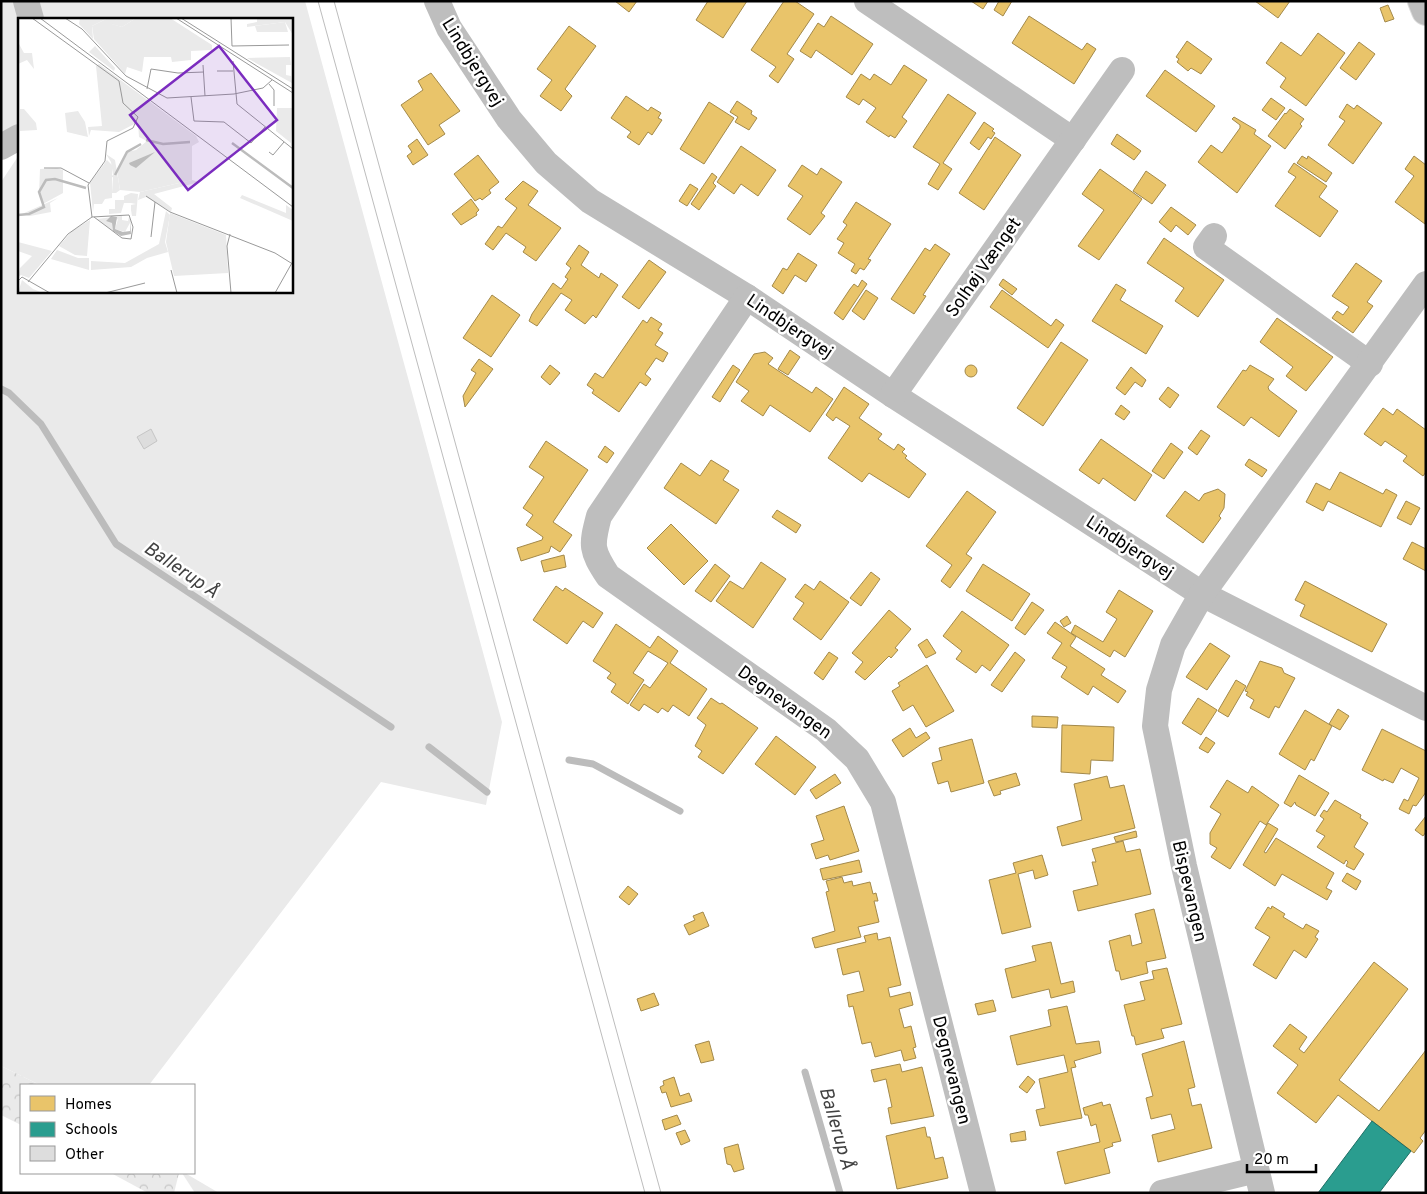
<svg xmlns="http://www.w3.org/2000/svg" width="1427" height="1194" viewBox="0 0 1427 1194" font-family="Overpass,sans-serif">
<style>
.green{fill:#eaeaea}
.forest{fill:url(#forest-crowns)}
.homes{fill:#e9c46a;stroke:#a3894a}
.schools{fill:#2a9d8f;stroke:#1d6e64}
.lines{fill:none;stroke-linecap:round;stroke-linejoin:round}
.stream{stroke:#bcbcbc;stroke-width:7}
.building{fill:#ddd;stroke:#c5c5c5}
.major-casing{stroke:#dbdbdb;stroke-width:30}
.minor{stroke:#bebebe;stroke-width:26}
.major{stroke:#bdbdbd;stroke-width:28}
.tram{stroke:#bdbdbd;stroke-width:1}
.labels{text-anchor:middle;stroke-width:5;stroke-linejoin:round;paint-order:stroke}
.street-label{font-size:18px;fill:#000;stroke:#fff}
.water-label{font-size:19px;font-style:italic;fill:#414141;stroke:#fff}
.inset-river{fill:none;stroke:#bcbcbc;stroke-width:2.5}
.inset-road{fill:none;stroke:#999;stroke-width:1}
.view{fill:#7b2cbf;fill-opacity:0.15;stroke:#7b2cbf;stroke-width:2.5}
.inset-edge{fill:none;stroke:#000;stroke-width:2.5}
</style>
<defs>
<pattern id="forest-crowns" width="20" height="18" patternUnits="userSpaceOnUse" patternTransform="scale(1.25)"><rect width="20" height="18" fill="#eaeaea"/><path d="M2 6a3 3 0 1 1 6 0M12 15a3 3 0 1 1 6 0" fill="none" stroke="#c7c7c7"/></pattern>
</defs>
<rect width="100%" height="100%" fill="#fff"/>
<!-- green -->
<g class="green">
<polygon points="1,1 305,1 502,722 486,805 381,782 149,1085 40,1085 1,1066 1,182 19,155 19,291 291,291 291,19 19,19 19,132 1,138"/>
<polygon points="182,1173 185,1173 219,1193 195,1193"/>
</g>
<!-- forest -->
<g class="forest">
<polygon points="1,1066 40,1085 21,1085 21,1125 1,1115"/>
<polygon points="111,1173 179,1173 174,1193 148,1193"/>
</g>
<!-- homes -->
<g class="homes">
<polygon points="615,1 637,1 629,12"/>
<polygon points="708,1 747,1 723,38 696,20"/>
<polygon points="784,1 795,1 814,14 787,54 794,59 778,83 769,76 776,67 751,50"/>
<polygon points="971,1 988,1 983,9"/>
<polygon points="999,1 1012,1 1003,16 994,10"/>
<polygon points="1255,1 1290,1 1278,18"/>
<polygon points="1388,5 1394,19 1385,22 1380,8"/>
<polygon points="831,16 873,44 852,75 816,50 811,58 800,51 818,23 824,27"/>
<polygon points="1029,16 1082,50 1087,43 1096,49 1074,84 1012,43"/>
<polygon points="569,26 596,46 565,89 572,96 561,111 540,96 552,80 537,69"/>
<polygon points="1318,33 1345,53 1306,106 1280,87 1286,78 1266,63 1281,42 1301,56"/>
<polygon points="1187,41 1212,59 1201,74 1191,68 1188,71 1177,62 1179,59 1176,57"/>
<polygon points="1359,42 1375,54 1356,80 1340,68"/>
<polygon points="904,65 927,80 902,117 907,121 895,138 890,135 889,137 866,122 876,108 863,99 859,105 846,97 861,74 870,80 874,74 891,85"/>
<polygon points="1165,70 1215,106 1196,132 1146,96"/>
<polygon points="431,73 460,111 439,125 445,134 428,145 401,105 423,90 418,81"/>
<polygon points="948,94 976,113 943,163 952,169 938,190 928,184 940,164 913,147"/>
<polygon points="626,96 648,111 651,107 661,113 658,118 662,120 652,135 648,132 639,145 627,137 631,132 611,118"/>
<polygon points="1271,98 1285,108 1276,120 1262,110"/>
<polygon points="737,101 752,111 751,114 757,118 749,130 735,122 738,117 730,112"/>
<polygon points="709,102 734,118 704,164 680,149"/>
<polygon points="1347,104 1354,109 1357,105 1382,123 1353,164 1328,145 1345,121 1339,117"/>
<polygon points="1290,109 1304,119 1300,124 1302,126 1285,149 1268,136 1285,113 1286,114"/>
<polygon points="1234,117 1256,130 1254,134 1271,146 1237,193 1198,162 1211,145 1222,153 1240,128 1240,125 1232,119"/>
<polygon points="984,122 994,129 992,131 995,133 991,139 988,137 979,150 970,143"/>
<polygon points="1117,134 1141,151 1134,160 1111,144"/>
<polygon points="995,137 1021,155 984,210 959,193"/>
<polygon points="417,139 428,155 413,165 407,156 412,152 408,146"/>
<polygon points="741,146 776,170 758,196 741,184 734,194 717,182"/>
<polygon points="478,155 499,182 489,190 491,193 482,200 480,198 475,201 454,174"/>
<polygon points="1302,156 1307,159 1308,156 1332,173 1326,182 1297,163"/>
<polygon points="1414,156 1426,165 1425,224 1395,202 1414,176 1405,169"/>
<polygon points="1294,163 1327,186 1319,197 1338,211 1320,237 1275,206 1296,177 1288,172"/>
<polygon points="802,165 817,175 821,168 842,182 821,213 825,216 810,235 787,219 803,196 788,186"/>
<polygon points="1100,169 1142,199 1099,260 1078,246 1104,210 1082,194"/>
<polygon points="1146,171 1166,185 1152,204 1133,191"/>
<polygon points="712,173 717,177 713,183 716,186 699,210 691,204"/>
<polygon points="523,181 538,191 528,205 561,228 536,261 523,252 526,247 506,233 493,250 485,244 498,226 502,228 517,208 505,199"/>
<polygon points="690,184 698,189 687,206 679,201"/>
<polygon points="471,199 479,210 476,213 477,215 461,225 452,214"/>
<polygon points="856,202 891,224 868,259 871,260 864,270 860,268 856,274 851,271 855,264 838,253 844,243 837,239 847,225 843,222"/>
<polygon points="1171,207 1196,225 1188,235 1176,225 1171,232 1159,222"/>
<polygon points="1164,238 1224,280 1198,317 1175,301 1184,288 1147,263"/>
<polygon points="935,244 950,254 923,295 926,296 914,314 891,299 925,248 930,251"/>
<polygon points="579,245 589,252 581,265 599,278 601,273 618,285 596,318 593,315 585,324 565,310 572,300 561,293 537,326 529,321 532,314 553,283 561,289 568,279 565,277 571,268 566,264"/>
<polygon points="798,253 817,265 806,282 795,275 783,294 772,286 783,268 787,270"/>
<polygon points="649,260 666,272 639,309 622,297"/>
<polygon points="1356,263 1382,281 1367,302 1373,306 1353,333 1332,318 1337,311 1343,315 1349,307 1332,296"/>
<polygon points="1003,279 1017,289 1012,295 999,285"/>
<polygon points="862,280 867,284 843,320 834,313 850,289 854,284 858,287"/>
<polygon points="1116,284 1126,290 1120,300 1163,326 1146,354 1092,321"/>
<polygon points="866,290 878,298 864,320 852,311"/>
<polygon points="1002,290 1051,326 1056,319 1064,325 1048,348 990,307"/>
<polygon points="492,295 520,315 491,357 463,338"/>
<polygon points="651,317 662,324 658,330 663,333 655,345 668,353 663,362 656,358 645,374 651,379 646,386 640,382 619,412 592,393 594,390 587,385 595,373 603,378 643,320 647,323"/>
<polygon points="1277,318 1333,357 1306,391 1286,376 1293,367 1260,342"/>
<polygon points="1061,342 1088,360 1043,426 1017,408"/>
<polygon points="790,350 800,357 788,375 778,369"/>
<polygon points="765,352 773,358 768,364 812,393 816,387 833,399 810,432 770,405 763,416 741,401 749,391 736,382 754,354"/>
<polygon points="479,359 493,369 465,407 463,396 476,373 471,370"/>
<circle cx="971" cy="371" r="6"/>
<polygon points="550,365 560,373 550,385 541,377"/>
<polygon points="733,365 740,370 720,402 712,397"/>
<polygon points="1250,365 1274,379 1268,387 1269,390 1297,411 1279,437 1251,417 1244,426 1217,407 1243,370 1246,371"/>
<polygon points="1131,367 1146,380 1142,387 1135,382 1125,395 1116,388"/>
<polygon points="844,387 869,404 859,418 882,434 878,439 894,450 898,444 905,449 902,452 907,456 905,458 926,474 909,498 869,473 862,482 828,458 850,426 839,419 836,417 833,421 826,415"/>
<polygon points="1168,387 1179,395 1170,408 1159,399"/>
<polygon points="1121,405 1130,412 1124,420 1115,414"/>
<polygon points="1383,408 1393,415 1397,409 1426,430 1426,472 1423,476 1403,461 1407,456 1385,441 1381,446 1364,434"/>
<polygon points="1201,430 1210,436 1197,455 1188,448"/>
<polygon points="1101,439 1152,475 1135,501 1103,478 1099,484 1079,470"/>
<polygon points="546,441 588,470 553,522 572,535 560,552 551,546 549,552 521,561 517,548 542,540 543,537 526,525 533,515 523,508 544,477 529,467"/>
<polygon points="1171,443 1183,452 1164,479 1152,471"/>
<polygon points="605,446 614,453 607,463 598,457"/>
<polygon points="1249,459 1267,470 1262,477 1245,465"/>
<polygon points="711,460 729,471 723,480 739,490 716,524 664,488 681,463 700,476"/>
<polygon points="1340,472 1383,494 1386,489 1397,495 1381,527 1328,501 1323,511 1306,502 1316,483 1330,490"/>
<polygon points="1218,489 1225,494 1224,508 1219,516 1221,518 1203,543 1166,516 1185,491 1199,501 1204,494"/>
<polygon points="967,491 996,512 966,554 972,558 950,588 941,581 952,565 926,546"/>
<polygon points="1406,501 1420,508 1411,525 1397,518"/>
<polygon points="777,510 801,525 796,533 772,517"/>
<polygon points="671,524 708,561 684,585 647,548"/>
<polygon points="1412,542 1426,549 1426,571 1403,559"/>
<polygon points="564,555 566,567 544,572 541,561"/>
<polygon points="761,562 786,579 753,628 716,601 730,581 743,589"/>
<polygon points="715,564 730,576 711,602 695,591"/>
<polygon points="983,564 1030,594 1012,621 966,591"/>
<polygon points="871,572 880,579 861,606 850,598"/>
<polygon points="820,581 849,602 821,640 793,619 804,603 795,597 805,584 814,590"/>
<polygon points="1305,581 1387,624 1372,652 1300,616 1305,605 1295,600"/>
<polygon points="556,586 563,591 565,588 603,613 593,628 583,621 567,644 533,620"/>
<polygon points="1119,590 1153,611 1125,657 1114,650 1110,657 1071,633 1075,625 1103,642 1117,619 1106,612"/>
<polygon points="1032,602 1044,610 1025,635 1015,628"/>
<polygon points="889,610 911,629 895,648 898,650 891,658 889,656 865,680 855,672 863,662 852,653"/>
<polygon points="962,611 1009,645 990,671 982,665 976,673 956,659 962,651 943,636"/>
<polygon points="1067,616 1071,623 1064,627 1060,621"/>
<polygon points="1055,622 1076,637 1070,646 1105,669 1101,675 1126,691 1118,703 1093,686 1088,695 1061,677 1067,667 1052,658 1062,643 1047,633"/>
<polygon points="616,624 650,648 658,636 678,651 670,663 707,689 689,716 673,705 668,712 662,708 658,713 644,704 639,711 630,705 644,684 650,688 668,663 648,651 633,673 644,680 628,704 611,692 616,684 607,678 611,673 593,661"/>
<polygon points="927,639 936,653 926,658 918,645"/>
<polygon points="1210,643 1230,656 1207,690 1186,677"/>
<polygon points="829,652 838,658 823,680 814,673"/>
<polygon points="1015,652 1025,660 1002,692 991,685"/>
<polygon points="1260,661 1282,668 1284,673 1295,678 1279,708 1275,706 1269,718 1250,708 1254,700 1246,695 1248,692 1245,691"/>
<polygon points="927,665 954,711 926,727 913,705 903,711 892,691 900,686 898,683"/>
<polygon points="1236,680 1246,686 1228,717 1218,711"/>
<polygon points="711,698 720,704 722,703 758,728 723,774 698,757 702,751 695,746 706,725 697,718"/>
<polygon points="1198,698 1217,710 1201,735 1182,723"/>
<polygon points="1338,709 1349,716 1340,730 1329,724"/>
<polygon points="1305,710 1332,726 1314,761 1311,759 1305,770 1279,754"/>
<polygon points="1032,716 1058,717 1057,728 1032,727"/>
<polygon points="1062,725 1114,727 1113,761 1091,760 1090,774 1061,772"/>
<polygon points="910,728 916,738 926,732 930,738 903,757 892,740"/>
<polygon points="1382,729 1426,751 1426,792 1416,806 1413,805 1409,814 1399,809 1404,799 1408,801 1419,778 1401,768 1393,783 1384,779 1383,781 1362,770"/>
<polygon points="776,736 816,767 795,795 755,764"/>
<polygon points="1206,737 1215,743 1208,753 1199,748"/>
<polygon points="972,739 984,783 951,792 948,781 938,784 932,763 942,760 939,748"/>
<polygon points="1016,773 1020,785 1000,791 1001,794 994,796 988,781"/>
<polygon points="835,774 841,783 816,799 810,790"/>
<polygon points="1299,775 1329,793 1315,816 1296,805 1295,802 1291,807 1284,803"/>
<polygon points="1107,776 1110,788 1124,785 1135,828 1062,846 1057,827 1082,820 1074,784"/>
<polygon points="1227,780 1248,793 1252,786 1279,805 1266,825 1260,821 1230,869 1211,857 1217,848 1210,844 1210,833 1221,814 1210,807"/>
<polygon points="1335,800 1361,815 1360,818 1368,823 1354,847 1364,854 1354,870 1346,866 1348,862 1346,860 1344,864 1317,847 1325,836 1316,831 1324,819 1320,816 1324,810 1327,812"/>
<polygon points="844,806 859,851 830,860 828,855 816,859 811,844 824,840 816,816"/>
<polygon points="1426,816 1426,832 1423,836 1415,830"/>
<polygon points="1268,823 1278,829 1264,852 1266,853 1276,838 1334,873 1326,888 1332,891 1327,900 1282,874 1275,886 1243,865"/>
<polygon points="1136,831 1137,837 1116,842 1114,837"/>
<polygon points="1123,841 1126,852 1140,849 1151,894 1078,911 1073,891 1098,885 1092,862 1096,862 1092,849"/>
<polygon points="1042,855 1048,875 1035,879 1033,870 1018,874 1031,927 1002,934 989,880 1016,873 1013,863"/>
<polygon points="859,860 862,872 823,880 820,869"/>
<polygon points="1347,873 1361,881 1356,890 1342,881"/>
<polygon points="842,877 844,883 852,881 853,886 870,882 873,894 876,893 878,901 874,901 879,922 858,927 861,937 815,948 812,938 835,931 826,892 829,891 826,881"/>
<polygon points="628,886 638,894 629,905 619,897"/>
<polygon points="1272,906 1285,914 1283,917 1303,929 1306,924 1319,931 1315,937 1318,939 1306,958 1294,950 1276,979 1253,965 1270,937 1255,928 1268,907 1271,909"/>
<polygon points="1154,909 1166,958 1146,962 1148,973 1121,980 1119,971 1116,971 1109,941 1130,935 1132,946 1142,943 1135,914"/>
<polygon points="703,912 709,926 689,935 684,925 695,920 693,916"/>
<polygon points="877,933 878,940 890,937 901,985 888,988 890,997 910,992 913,1005 899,1009 904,1028 911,1026 916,1047 913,1048 916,1058 904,1061 901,1050 875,1057 871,1042 862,1044 853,1006 849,1007 847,995 864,991 859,971 843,975 837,949 866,942 864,936"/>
<polygon points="1051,942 1061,984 1073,981 1075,992 1051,998 1049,989 1012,998 1005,969 1036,961 1032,946"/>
<polygon points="1374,962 1408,989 1339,1080 1379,1111 1426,1050 1426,1130 1420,1138 1423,1141 1414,1153 1338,1095 1316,1123 1277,1093 1298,1065 1273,1046 1290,1024 1307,1037 1299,1049 1304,1053"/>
<polygon points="1167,968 1182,1024 1161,1029 1164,1038 1136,1045 1134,1036 1132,1036 1124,1005 1145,1000 1140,982 1154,979 1152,971"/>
<polygon points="654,993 659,1005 641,1011 637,999"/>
<polygon points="993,1000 996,1011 978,1015 975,1004"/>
<polygon points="1067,1006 1076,1044 1099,1041 1101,1053 1074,1061 1076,1067 1071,1068 1082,1118 1040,1126 1036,1110 1045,1108 1039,1079 1068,1072 1064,1055 1017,1065 1010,1036 1051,1026 1048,1010"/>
<polygon points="709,1041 714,1060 701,1063 695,1045"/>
<polygon points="1184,1041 1195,1087 1188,1089 1192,1106 1201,1104 1212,1148 1158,1162 1152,1135 1175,1129 1171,1114 1151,1119 1146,1098 1153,1096 1142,1054"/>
<polygon points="900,1064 902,1072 922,1067 934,1116 891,1124 888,1108 892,1107 886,1079 874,1082 871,1070"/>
<polygon points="1028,1076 1035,1082 1027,1093 1019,1087"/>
<polygon points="674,1077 680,1096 689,1093 692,1101 671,1107 666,1092 662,1093 660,1087 664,1085 663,1081"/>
<polygon points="1102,1102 1103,1106 1110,1104 1121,1141 1112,1143 1113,1146 1104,1149 1110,1173 1065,1184 1057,1152 1100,1142 1096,1124 1091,1126 1088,1115 1085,1115 1083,1108"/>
<polygon points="677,1115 681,1124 665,1130 662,1120"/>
<polygon points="925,1127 927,1137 930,1137 935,1159 943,1157 948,1178 897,1189 886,1136"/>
<polygon points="685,1130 690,1141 681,1145 676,1133"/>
<polygon points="1025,1131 1026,1140 1011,1142 1010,1134"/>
<polygon points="738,1144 744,1169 734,1172 731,1165 727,1164 724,1148"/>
</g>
<!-- schools -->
<polygon class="schools" points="1372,1121 1411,1151 1379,1193 1318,1193"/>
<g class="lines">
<!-- stream -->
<g class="stream">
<polyline points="1,389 9,393 41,424 116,544 391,727"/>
<polyline points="429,747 487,792"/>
<polyline points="569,760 593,764 680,811"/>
<polyline points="805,1072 840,1193"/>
</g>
</g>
<!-- building -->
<polygon class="building" points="151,429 157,441 144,449 137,437"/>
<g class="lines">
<!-- major casing -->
<g class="major-casing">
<polyline id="major" points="1422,1 1426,11"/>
</g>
<!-- minor -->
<g class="minor">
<polyline points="26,1 31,19"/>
<polyline points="437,1 449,28 509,119 546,163 590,201 747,297 893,395 1202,594 1426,708"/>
<polyline points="867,1 1073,140"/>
<polyline points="1,147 19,137"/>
<polyline points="1214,236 1206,247 1370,364"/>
<path d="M747,297L599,516C591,546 591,550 608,576L826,730L857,759L883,802L983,1193"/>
<polyline points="893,395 1122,70"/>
<polyline points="1162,1193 1256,1170"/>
<polyline points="1262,1193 1184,866 1155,726 1159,690 1173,645 1202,594 1426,284"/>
</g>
<!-- major -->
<use href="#major" class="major"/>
<!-- tram -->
<g class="tram">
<polyline points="318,1 645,1193"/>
<polyline points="334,1 661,1193"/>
</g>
</g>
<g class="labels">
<!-- street labels -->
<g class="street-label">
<text transform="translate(473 62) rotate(58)" y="6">Lindbjergvej</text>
<text transform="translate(983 267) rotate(-55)" y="6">Solhøj Vænget</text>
<text transform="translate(790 326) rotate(34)" y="6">Lindbjergvej</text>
<text transform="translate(1130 547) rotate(33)" y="6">Lindbjergvej</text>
<text transform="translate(785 702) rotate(36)" y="6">Degnevangen</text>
<text transform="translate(1190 891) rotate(77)" y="6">Bispevangen</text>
<text transform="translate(952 1070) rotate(76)" y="6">Degnevangen</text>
</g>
<!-- water labels -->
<g class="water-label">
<text transform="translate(182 569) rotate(34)" y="7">Ballerup Å</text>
<text transform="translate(838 1128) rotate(74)" y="7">Ballerup Å</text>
</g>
</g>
<!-- overview -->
<g transform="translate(18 18)">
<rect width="275" height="275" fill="#fff"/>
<path d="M62,0H90L74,8L75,21L61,6ZM100,0H118L104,9L93,6ZM267,4L270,14H239L237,8ZM1,26L6,35H14L16,51L9,42L0,46ZM81,46L178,118L181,124L174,128V162L122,174L102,172L99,153L109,134L118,132L129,123L121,119L120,104L101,114L73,112L71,118L70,109L84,108L78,48ZM60,93L67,104L70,119L49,114L47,95ZM89,142L94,147V180L87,181L84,186H76L75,194L72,165ZM39,150L45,152V175L25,186L21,177L22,151ZM113,175L120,176L118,198H114L113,192V187L118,186L113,185H106L103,195L91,196V191H97V182H106V178ZM152,195L208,217L210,255L156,258L148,224ZM104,198V202L110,203L111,199L113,203L107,214L97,211L100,201L94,205L95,213L79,201ZM72,202L69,238L57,237L41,228L54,213ZM0,224L34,233L11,260L3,257L0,259L2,250L14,238L0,233ZM4,262L15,271L25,275H0Z" fill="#eaeaea"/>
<path d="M90,0H100L94,6L104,9L118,0H152L194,27V32L173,33V42L154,44L153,39H126L124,54L109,49L107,56L76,21L74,8ZM239,0H275V17L267,4L229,9V6L239,4ZM77,28L97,50L96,53L71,34ZM272,39L273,47H268V57L273,58L274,65L229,40ZM259,90H275L273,125L258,113ZM2,91H6L18,105L19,112L2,113ZM88,136L97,142L102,172L98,175H94L95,159L88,162L95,157L93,144ZM174,162L181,164L136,176L154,190L153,194L128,179L120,182L122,174ZM224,177L268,195V187L275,192V203L222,180ZM40,180L32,185L33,194L12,198L4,196ZM148,193L152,197L147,224L150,234L129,240L113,249L73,252V243L107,245L141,226ZM39,232L60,240H71V252L33,241Z" fill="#eaeaea"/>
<path d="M137,134L118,150L112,147L111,145ZM93,198L99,199L97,211L105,214L112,213V202L113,216L103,218L95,213L94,205L88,203Z" fill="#bcbcbc"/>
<path class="inset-river" d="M128,122L145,126L172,124M214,125L275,170M97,157L109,134L123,126M0,197L11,196L26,189L21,174L28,162L37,161L68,170"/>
<path class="inset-road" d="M14,0L101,63L105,85L120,99L115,110L89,123L87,143L70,167L74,199M22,0L275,189M47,0L64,11L108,58L149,80L216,76L245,70L254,62M158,0L275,75M163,0L275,71M213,0L214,28M214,28L271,27M215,43L219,86L275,131M185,47L187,78M199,53H215M251,66L256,72V88M129,71L133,51L160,55L186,54M173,79L176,103L206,104L233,125L247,109M251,134L255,137L266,124M26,150H43L71,165M128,178L152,194L257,235L273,245M212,216L209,228L213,275M133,219L137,184M153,252L159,275M0,263L4,259L32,275M10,264L50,216L74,199L111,197L115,209L113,221L104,220L76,199M87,275L127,265M257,275L275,243"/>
<path class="view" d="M201,28L259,102L170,172L112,97Z"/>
<rect width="275" height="275" class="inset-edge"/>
</g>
<!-- border -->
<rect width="1427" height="1194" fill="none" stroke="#000000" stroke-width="5"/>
<!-- legend -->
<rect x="20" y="1084" width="175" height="90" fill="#ffffff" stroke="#999999"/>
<rect x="30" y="1096" width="25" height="15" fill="#e9c46a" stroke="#999999"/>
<text x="65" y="1109" font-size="15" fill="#000000">Homes</text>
<rect x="30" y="1122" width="25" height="15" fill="#2a9d8f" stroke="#999999"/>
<text x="65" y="1134" font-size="15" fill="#000000">Schools</text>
<rect x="30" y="1146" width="25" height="15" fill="#dddddd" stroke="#999999"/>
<text x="65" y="1159" font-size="15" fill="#000000">Other</text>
<!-- scale -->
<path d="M1247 1164v8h69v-8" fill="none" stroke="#000000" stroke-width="2.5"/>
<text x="1254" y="1164" font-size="15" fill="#000000" stroke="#ffffff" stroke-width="4" paint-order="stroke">20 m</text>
</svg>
